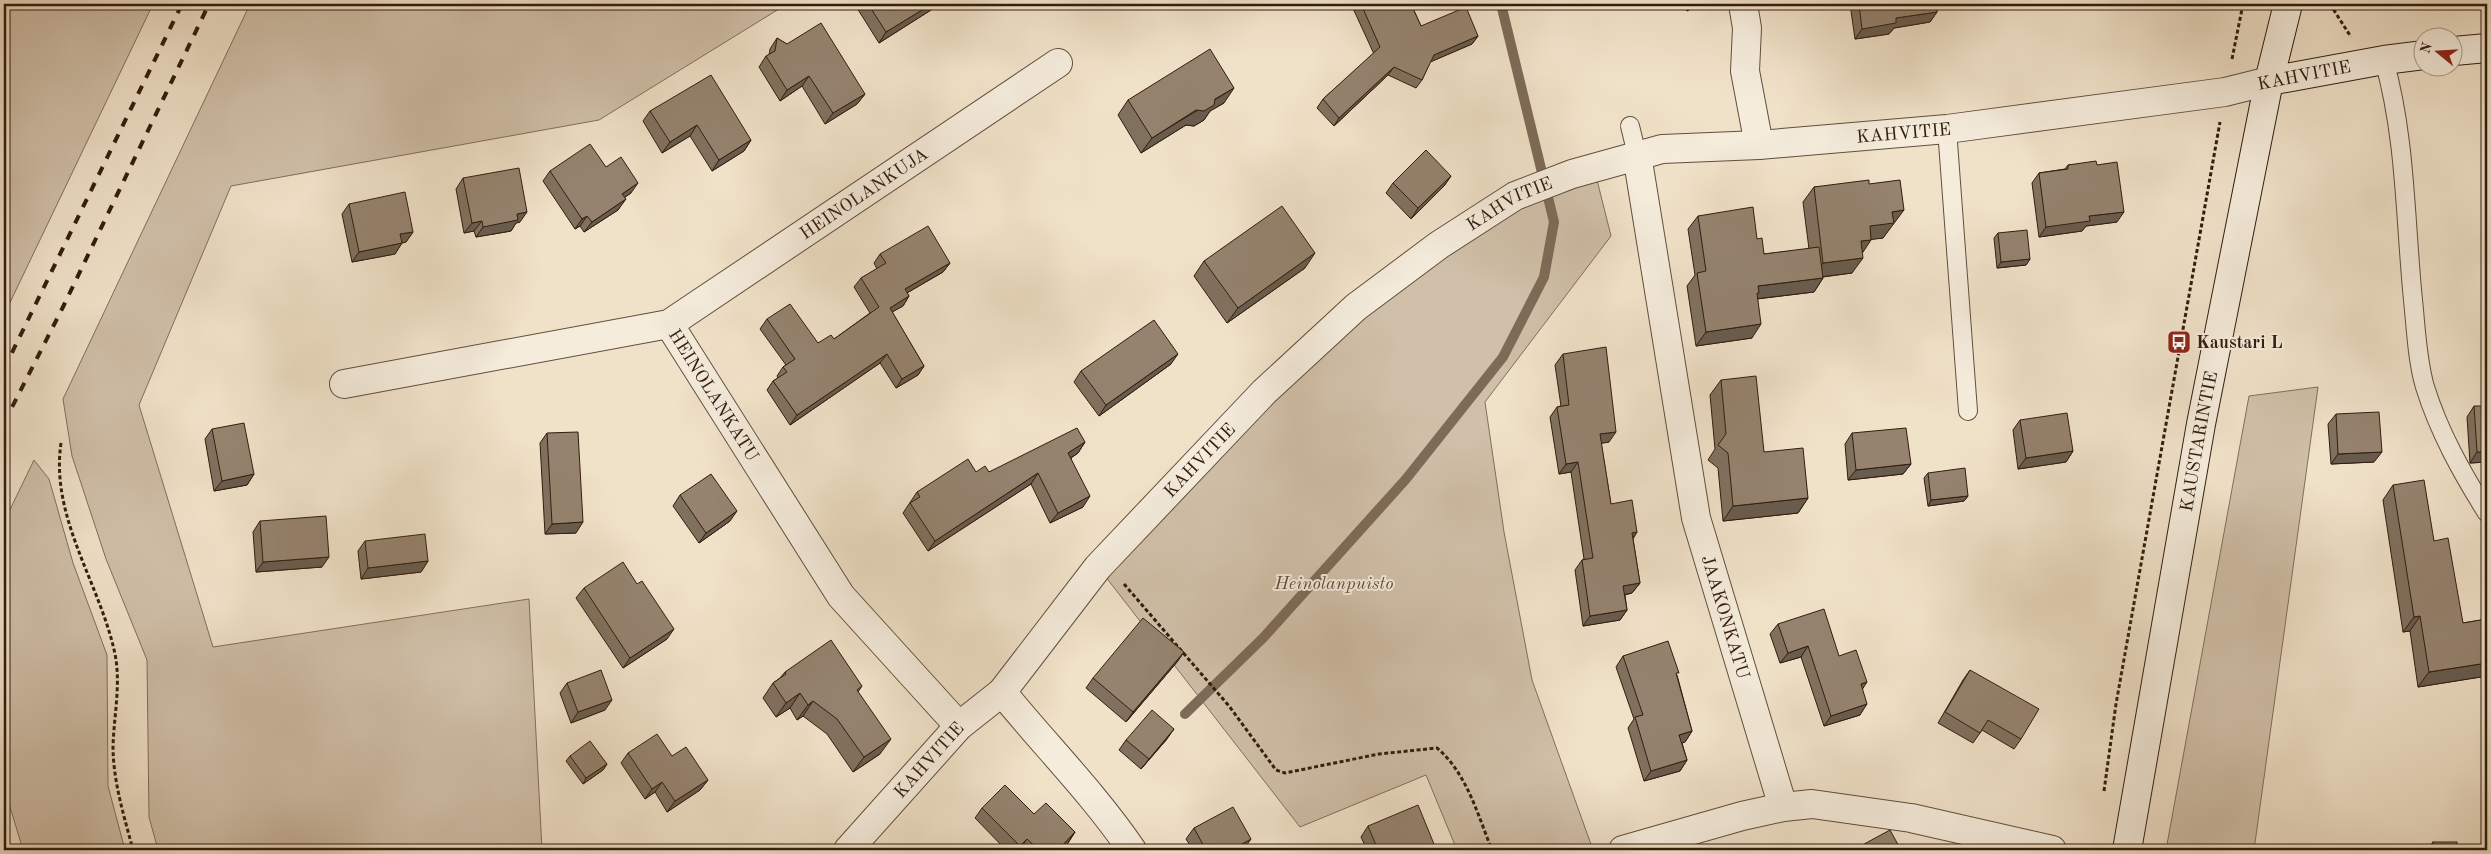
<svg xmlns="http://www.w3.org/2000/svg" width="2491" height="854" viewBox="0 0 2491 854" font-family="'Old Standard TT',serif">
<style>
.green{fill:#d0c0a9;stroke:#816e5c}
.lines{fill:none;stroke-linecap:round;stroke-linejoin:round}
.stream{stroke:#7d6b58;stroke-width:10}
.lane-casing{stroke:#624e3d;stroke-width:20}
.street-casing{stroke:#624e3d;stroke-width:30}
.secondary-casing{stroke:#321c0e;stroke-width:30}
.path{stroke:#321c0e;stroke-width:3;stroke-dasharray:4 2.5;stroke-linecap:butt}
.lane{stroke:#f5ecdc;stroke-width:18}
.street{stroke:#f5ecdc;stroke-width:28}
.secondary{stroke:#f5ecdc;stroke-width:28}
.rail{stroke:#321c0e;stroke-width:4;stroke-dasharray:9 9;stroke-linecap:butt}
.wall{fill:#80715f;stroke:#321c0e}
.shaded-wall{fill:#685c4e;stroke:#321c0e}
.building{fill:#95836f;stroke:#321c0e}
.labels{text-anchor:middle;stroke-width:4;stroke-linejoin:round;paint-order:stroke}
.street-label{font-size:18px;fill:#321c0e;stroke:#f5ecdc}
.poi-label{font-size:18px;font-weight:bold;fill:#321c0e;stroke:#f5ecdc;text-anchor:start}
.park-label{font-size:18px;font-style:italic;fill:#614d3c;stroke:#f5ecdc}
</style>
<rect width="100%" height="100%" fill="#f0e2c9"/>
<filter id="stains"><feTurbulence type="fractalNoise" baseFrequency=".004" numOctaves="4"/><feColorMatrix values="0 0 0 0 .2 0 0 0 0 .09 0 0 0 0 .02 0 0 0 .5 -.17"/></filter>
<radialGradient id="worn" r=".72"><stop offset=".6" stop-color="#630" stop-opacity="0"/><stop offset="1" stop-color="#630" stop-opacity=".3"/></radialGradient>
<!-- green -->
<g class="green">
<polygon points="4,4 153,4 4,315"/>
<polygon points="250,4 787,4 599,120 231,186 139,405 213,647 529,599 542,850 158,850 149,817 147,660 106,559 72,456 63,399"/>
<polygon points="1594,168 1611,236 1485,402 1504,532 1532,680 1593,850 1457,850 1426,775 1300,827 1098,567 1356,307 1515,196"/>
<polygon points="2318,387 2254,850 2166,850 2249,396"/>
<polygon points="34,460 49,479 73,563 107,655 108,786 125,850 23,850 4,787 4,522"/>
</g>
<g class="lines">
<!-- stream -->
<polyline class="stream" points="1185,714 1263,638 1406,479 1503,357 1544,277 1554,222 1501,4"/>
<!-- lane casing -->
<g class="lane-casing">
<g id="lane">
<path d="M2384,60C2406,138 2405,220 2413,300C2416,328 2417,360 2425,387C2439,432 2462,473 2487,513"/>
<polyline points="1630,126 1637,155"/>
<polyline points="1947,129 1968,411"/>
</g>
</g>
<!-- street casing -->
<g class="street-casing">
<g id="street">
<polyline points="1743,4 1747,28 1745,71 1759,145"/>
<path id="s1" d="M1637,155L1696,518L1783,807"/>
<path id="s2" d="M669,324L841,596L959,726"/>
<path id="s3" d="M344,384L669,324L1058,63"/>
<path d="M1002,692C1045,745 1094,794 1132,850"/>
<path id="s4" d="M848,850L959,726L1002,692L1098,567L1264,392L1356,307L1439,245L1515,196L1572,174L1662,149L1759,145L1947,129L2225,92L2269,81"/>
<polyline points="1623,850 1742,816 1783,807 1812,804 1911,818 2052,850"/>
</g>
</g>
<!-- secondary casing -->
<g class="secondary-casing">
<g id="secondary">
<polyline points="2454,51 2487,48"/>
<polyline points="2269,81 2384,60 2424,55"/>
<path id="s5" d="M2127,850L2201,424L2269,81L2288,4"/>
</g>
</g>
<!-- path -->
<g class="path">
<polyline points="2330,4 2351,37"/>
<polyline points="2232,59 2243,4"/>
<path d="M61,443C50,518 100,583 115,654C121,684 114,715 113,746C113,781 124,816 133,850"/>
<path d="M1124,584L1229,706L1276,770L1285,773L1379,754L1437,748C1467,773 1478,816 1492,850"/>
<polyline points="2104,791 2116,704 2220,122"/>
</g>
<!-- lane -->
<use href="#lane" class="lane"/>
<!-- street -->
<use href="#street" class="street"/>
<!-- secondary -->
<use href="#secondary" class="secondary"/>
<!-- rail -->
<g class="rail">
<polyline points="4,369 182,4"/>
<polyline points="4,423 62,309 209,4"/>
</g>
</g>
<!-- wall -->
<g class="wall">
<polygon points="861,4 935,4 931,10 879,43 857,8"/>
<polygon points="1351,4 1411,4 1421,26 1478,36 1472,44 1430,62 1422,80 1416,88 1388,75 1334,126 1317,108 1323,99 1374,54"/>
<polygon points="1683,4 1699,4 1687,11"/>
<polygon points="1850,4 1936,4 1937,12 1930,22 1894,28 1889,34 1855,39"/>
<polygon points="777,38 865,94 857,104 825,124 802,86 780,101 759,67 766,56 769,55 770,49"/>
<polygon points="1128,100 1224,103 1210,111 1204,120 1194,126 1186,125 1141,153 1118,115"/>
<polygon points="650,111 751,140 744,151 712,171 690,136 662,153 643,121"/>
<polygon points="2068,165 2097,165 2117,222 2086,226 2082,231 2039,237 2032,183 2039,173 2065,169"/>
<polygon points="606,167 631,193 625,197 618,210 584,232 580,226 575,229 543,181 550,171"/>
<polygon points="1451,176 1444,186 1411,219 1386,193 1393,183"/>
<polygon points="463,178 520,222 516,223 511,231 476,237 474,231 464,233 456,189"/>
<polygon points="1869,184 1893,225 1892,225 1883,238 1871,239 1862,253 1852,273 1823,277 1823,278 1814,292 1757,299 1752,338 1696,346 1687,286 1695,275 1688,229 1698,216 1757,239 1764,254 1809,249 1803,202 1814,187"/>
<polygon points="349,204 413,232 406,242 402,243 395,254 352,262 342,214"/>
<polygon points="1998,233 2030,259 2026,265 1997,268 1994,238"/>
<polygon points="880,254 950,263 943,272 907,293 909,296 903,306 892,312 924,366 918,375 896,388 880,363 790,425 767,390 773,381 778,378 777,376 783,367 786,365 760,329 767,319 818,343 834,339 870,313 854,287 861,278 877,269 874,263"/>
<polygon points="1204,261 1305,268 1227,323 1194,276"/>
<polygon points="1563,354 1609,442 1601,443 1611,504 1637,532 1633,539 1640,583 1632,593 1625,595 1627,610 1620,620 1583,626 1575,570 1582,560 1584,559 1571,472 1559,474 1550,417 1557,407 1561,406 1555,365"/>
<polygon points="1171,364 1099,416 1074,382 1081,371"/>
<polygon points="1721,380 1764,452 1808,498 1798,513 1723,521 1718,468 1708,460 1715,449 1710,395"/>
<polygon points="2474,406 2487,462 2470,463 2467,417"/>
<polygon points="2336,414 2374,462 2331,464 2328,424"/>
<polygon points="2020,420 2073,451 2066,462 2018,469 2013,430"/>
<polygon points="212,429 254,474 247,485 214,491 205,439"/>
<polygon points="547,433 576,533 545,534 540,443"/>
<polygon points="1852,433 1911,464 1903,474 1848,480 1845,444"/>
<polygon points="1085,442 1078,453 1071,458 1083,507 1050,523 1031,484 928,551 903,513 917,492 976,472 989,472"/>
<polygon points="1928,473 1968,496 1964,501 1928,506 1924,478"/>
<polygon points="2393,485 2434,541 2463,623 2487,619 2487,676 2418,687 2410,631 2403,632 2383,500"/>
<polygon points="680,495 730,521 699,543 673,506"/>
<polygon points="260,521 322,567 256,572 253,532"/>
<polygon points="365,541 428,561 421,572 361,579 358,551"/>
<polygon points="584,588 667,639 623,668 576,598"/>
<polygon points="1778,624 1839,656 1860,715 1824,726 1801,657 1780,663 1770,634"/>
<polygon points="1184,652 1177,662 1126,722 1086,688 1093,678"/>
<polygon points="1623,656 1677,675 1692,731 1685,742 1682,743 1687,760 1680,771 1644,781 1628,728 1634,719 1616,667"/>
<polygon points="1970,670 2021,739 2014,749 1982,730 1973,743 1938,723 1963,680"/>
<polygon points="785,672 862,686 858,692 880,754 853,772 827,734 803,716 797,720 790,708 776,717 763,698 773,683 780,678"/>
<polygon points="567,683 605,710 571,723 560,693"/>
<polygon points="1167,739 1141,769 1119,750 1126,740"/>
<polygon points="628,753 672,756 708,780 700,790 667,812 655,792 645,799 621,763"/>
<polygon points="570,756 607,764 603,770 583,784 566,761"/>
<polygon points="982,808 1034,814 1075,832 1068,843 1061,850 1021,850 1020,849 1019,850 1006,850 975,818"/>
<polygon points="1368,826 1430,850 1367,850 1361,837"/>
<polygon points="1194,828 1244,849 1242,850 1193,850 1186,839"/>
<polygon points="2433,842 2457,850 2429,850 2429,847"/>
</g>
<!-- shaded-wall -->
<g class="shaded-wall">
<polygon points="932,4 935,4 931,10 879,43 886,32"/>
<polygon points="1692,4 1699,4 1687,11"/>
<polygon points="1937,12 1930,22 1894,28 1889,34 1855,39 1862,29 1896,18"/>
<polygon points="1478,36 1472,44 1428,63 1434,55"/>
<polygon points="1394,67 1388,75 1334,126 1339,118"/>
<polygon points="809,76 802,86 780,101 787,90"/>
<polygon points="1234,88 1224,103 1210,111 1204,120 1194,126 1186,125 1141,153 1152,138"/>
<polygon points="865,94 857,104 825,124 833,113"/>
<polygon points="697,125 690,136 662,153 670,142"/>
<polygon points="751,140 744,151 712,171 719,160"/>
<polygon points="1451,176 1444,186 1411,219 1418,208"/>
<polygon points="638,183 631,193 615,204 622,194"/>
<polygon points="626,199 618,210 584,232 592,222"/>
<polygon points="1904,210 1883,238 1860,241 1870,226 1892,212"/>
<polygon points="527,212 520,222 516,223 511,231 476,237 483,227 517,214"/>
<polygon points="2124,212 2117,222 2086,226 2082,231 2039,237 2046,227 2089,216"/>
<polygon points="587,216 580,226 575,229 582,219"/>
<polygon points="482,221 474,231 464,233 472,223"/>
<polygon points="413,232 406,242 393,245 400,234"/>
<polygon points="1871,240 1861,255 1861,241"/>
<polygon points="402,243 395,254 352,262 359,252"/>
<polygon points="1315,253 1305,268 1227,323 1238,308"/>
<polygon points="1863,258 1852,273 1812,278 1823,263"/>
<polygon points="2030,259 2026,265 1997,268 2001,262"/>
<polygon points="950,263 943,272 898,298 905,289"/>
<polygon points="1823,278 1814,292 1755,299 1758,286"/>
<polygon points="909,296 903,306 883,317 890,308"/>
<polygon points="1761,324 1752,338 1696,346 1706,332"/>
<polygon points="887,354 880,363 790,425 797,415"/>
<polygon points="1178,354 1171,364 1099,416 1106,405"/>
<polygon points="924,366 918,375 896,388 902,379"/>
<polygon points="1616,432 1609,442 1593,445 1600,434"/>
<polygon points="1085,442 1078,453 1061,464 1068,453"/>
<polygon points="2073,451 2066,462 2018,469 2026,458"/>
<polygon points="2382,452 2374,462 2331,464 2338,454"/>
<polygon points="2477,452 2487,452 2487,462 2470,463"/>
<polygon points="1578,462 1571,472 1559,474 1566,464"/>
<polygon points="1911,464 1903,474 1848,480 1856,470"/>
<polygon points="1038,473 1031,484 928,551 935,541"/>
<polygon points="254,474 247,485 214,491 222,481"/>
<polygon points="1090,496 1083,507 1050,523 1058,513"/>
<polygon points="1968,496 1964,501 1928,506 1931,500"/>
<polygon points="1808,498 1798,513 1723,521 1733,506"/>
<polygon points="737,511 730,521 699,543 706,533"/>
<polygon points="583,522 576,533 545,534 552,524"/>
<polygon points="1637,532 1630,542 1632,533"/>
<polygon points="329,557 322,567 256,572 263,562"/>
<polygon points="428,561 421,572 361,579 368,568"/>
<polygon points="1640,583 1632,593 1616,596 1623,586"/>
<polygon points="1627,610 1620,620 1583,626 1590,616"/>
<polygon points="2420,616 2410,631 2403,632 2414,617"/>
<polygon points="674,629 667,639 623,668 630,658"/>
<polygon points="1808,646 1801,657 1780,663 1788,653"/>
<polygon points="1184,652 1177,662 1126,722 1133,712"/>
<polygon points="2487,663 2487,676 2418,687 2429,672"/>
<polygon points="1867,682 1860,693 1861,684"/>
<polygon points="800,693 790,708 776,717 786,703"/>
<polygon points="612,700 605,710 571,723 578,712"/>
<polygon points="813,701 803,716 797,720 808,705"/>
<polygon points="1867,704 1860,715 1824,726 1831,716"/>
<polygon points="1174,729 1167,739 1141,769 1149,759"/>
<polygon points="1692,731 1685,742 1672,746 1679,735"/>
<polygon points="891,739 880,754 853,772 864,757"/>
<polygon points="1687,760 1680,771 1644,781 1651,771"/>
<polygon points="607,764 603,770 583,784 586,778"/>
<polygon points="708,780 700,790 667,812 675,801"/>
<polygon points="662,782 655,792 645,799 652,789"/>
<polygon points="1075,832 1068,843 1061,850 1058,850"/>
<polygon points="1027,839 1019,850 1017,850 1020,846"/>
<polygon points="1251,839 1244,849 1242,850 1231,850"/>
<polygon points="1434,844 1430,850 1424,850 1427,847"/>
</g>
<!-- building -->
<g class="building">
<polygon points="868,4 932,4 886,32"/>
<polygon points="1361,4 1411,4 1421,26 1466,7 1478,36 1434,55 1422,80 1394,67 1339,118 1323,99 1380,47"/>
<polygon points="1859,4 1936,4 1937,12 1896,18 1896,23 1862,29"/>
<polygon points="821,23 865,94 833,113 809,76 787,90 766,56 775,51 777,38 787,44"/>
<polygon points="1210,49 1234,88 1215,99 1214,105 1204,111 1196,110 1152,138 1128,100"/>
<polygon points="711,75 751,140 719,160 697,125 670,142 650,111"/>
<polygon points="590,144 606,167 621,157 638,183 622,194 626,199 592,222 587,216 582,219 550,171"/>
<polygon points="1426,150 1451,176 1418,208 1393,183"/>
<polygon points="2096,161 2097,165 2117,162 2124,212 2089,216 2090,221 2046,227 2039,173 2068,169 2068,165"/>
<polygon points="519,168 527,212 517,214 518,220 483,227 482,221 472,223 463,178"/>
<polygon points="1869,180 1869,184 1900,180 1904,210 1892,212 1894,223 1870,226 1871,240 1861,241 1863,258 1823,263 1814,187"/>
<polygon points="405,192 413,232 400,234 402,243 359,252 349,204"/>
<polygon points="1282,206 1315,253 1238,308 1204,261"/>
<polygon points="1753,207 1757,239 1762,238 1764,254 1819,247 1823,278 1758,286 1759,293 1757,293 1761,324 1706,332 1697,273 1706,271 1698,216"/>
<polygon points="928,226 950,263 905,289 909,296 890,308 924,366 902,379 887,354 797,415 773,381 787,372 783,367 795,359 767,319 790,304 818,343 831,335 834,339 879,307 861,278 886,263 880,254"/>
<polygon points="2027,230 2030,259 2001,262 1998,233"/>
<polygon points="1154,320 1178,354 1106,405 1081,371"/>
<polygon points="1606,347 1616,432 1600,434 1611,504 1632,500 1637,532 1632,533 1640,583 1623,586 1627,610 1590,616 1582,560 1593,558 1578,462 1566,464 1557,407 1569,405 1563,354"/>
<polygon points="1756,376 1764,452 1803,448 1808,498 1733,506 1728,453 1718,445 1726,434 1721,380"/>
<polygon points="2474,406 2487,406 2487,452 2477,452"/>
<polygon points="2379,412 2382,452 2338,454 2336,414"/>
<polygon points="2067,413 2073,451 2026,458 2020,420"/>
<polygon points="244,423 254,474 222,481 212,429"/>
<polygon points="1077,428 1085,442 1068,453 1090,496 1058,513 1038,473 935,541 910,503 920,497 917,492 968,459 976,472 985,466 989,472"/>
<polygon points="1906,428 1911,464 1856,470 1852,433"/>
<polygon points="578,432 583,522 552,524 547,433"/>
<polygon points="1965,468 1968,496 1931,500 1928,473"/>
<polygon points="711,474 737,511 706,533 680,495"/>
<polygon points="2424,480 2434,541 2448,538 2463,623 2487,619 2487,663 2429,672 2420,616 2414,617 2393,485"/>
<polygon points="326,516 329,557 263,562 260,521"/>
<polygon points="425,534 428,561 368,568 365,541"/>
<polygon points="623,562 637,584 642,581 674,629 630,658 584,588"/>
<polygon points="1824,609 1839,656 1856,650 1867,682 1861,684 1867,704 1831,716 1808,646 1788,653 1778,624"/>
<polygon points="1143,618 1184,652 1133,712 1093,678"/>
<polygon points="831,640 862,686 857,690 891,739 864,757 837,719 813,701 808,705 800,693 786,703 773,683 786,674 785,672"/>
<polygon points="1668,641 1679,673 1676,673 1692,731 1679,735 1687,760 1651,771 1635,717 1643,715 1623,656"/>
<polygon points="601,670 612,700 578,712 567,683"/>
<polygon points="1970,670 2039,709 2021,739 1988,720 1980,733 1945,712"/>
<polygon points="1152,710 1174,729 1149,759 1126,740"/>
<polygon points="657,734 672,756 686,747 708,780 675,801 662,782 652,789 628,753"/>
<polygon points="590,741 607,764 586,778 570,756"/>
<polygon points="1005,785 1034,814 1046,803 1075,832 1058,850 1039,850 1027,839 1020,846 982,808"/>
<polygon points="1418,805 1434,844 1427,847 1428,850 1378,850 1368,826"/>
<polygon points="1233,807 1251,839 1231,850 1206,850 1194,828"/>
<polygon points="1890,830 1901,850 1853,850"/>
<rect x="2433" y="842" width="24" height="8"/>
</g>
<!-- icons -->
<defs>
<g id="bus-square" transform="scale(1.25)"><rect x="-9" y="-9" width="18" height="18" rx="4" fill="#8f2418" stroke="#f5ecdc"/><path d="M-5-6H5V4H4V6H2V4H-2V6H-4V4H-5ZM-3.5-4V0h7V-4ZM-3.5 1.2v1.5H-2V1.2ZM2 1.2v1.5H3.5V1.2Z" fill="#fff"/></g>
</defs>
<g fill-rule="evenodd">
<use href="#bus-square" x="2179" y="342"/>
</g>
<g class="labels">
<!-- street labels -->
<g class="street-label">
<text transform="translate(2304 75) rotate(-11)" y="6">KAHVITIE</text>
<text dy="6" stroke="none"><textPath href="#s4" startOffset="1336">KAHVITIE</textPath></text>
<text dy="6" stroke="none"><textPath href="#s3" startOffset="565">HEINOLANKUJA</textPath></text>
<text dy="6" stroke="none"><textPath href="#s4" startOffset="931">KAHVITIE</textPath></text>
<text dy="6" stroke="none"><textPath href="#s2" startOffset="84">HEINOLANKATU</textPath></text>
<text dy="6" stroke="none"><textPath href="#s5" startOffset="415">KAUSTARINTIE</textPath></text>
<text dy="6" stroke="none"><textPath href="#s4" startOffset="526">KAHVITIE</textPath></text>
<text dy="6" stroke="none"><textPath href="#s1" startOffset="471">JAAKONKATU</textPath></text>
<text dy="6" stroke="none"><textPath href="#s4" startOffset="121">KAHVITIE</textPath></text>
</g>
<!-- poi labels -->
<g class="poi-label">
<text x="2196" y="348">Kaustari L</text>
</g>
<!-- park labels -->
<g class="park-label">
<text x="1334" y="589">Heinolanpuisto</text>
</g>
</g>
<!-- margin -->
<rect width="2491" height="854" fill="none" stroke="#f0e2c9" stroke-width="20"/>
<rect x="5" y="5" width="2481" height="844" fill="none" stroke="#321c0e" stroke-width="2.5"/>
<rect x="10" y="10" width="2471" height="834" fill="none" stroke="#321c0e"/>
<!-- north arrow -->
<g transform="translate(2438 52) rotate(288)"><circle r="24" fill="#f5ecdc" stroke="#a7998a"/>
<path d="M0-4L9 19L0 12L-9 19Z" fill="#8f2418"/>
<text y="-8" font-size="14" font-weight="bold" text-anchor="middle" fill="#321c0e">N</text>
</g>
<rect width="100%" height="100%" filter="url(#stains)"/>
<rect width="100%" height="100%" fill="url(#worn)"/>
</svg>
